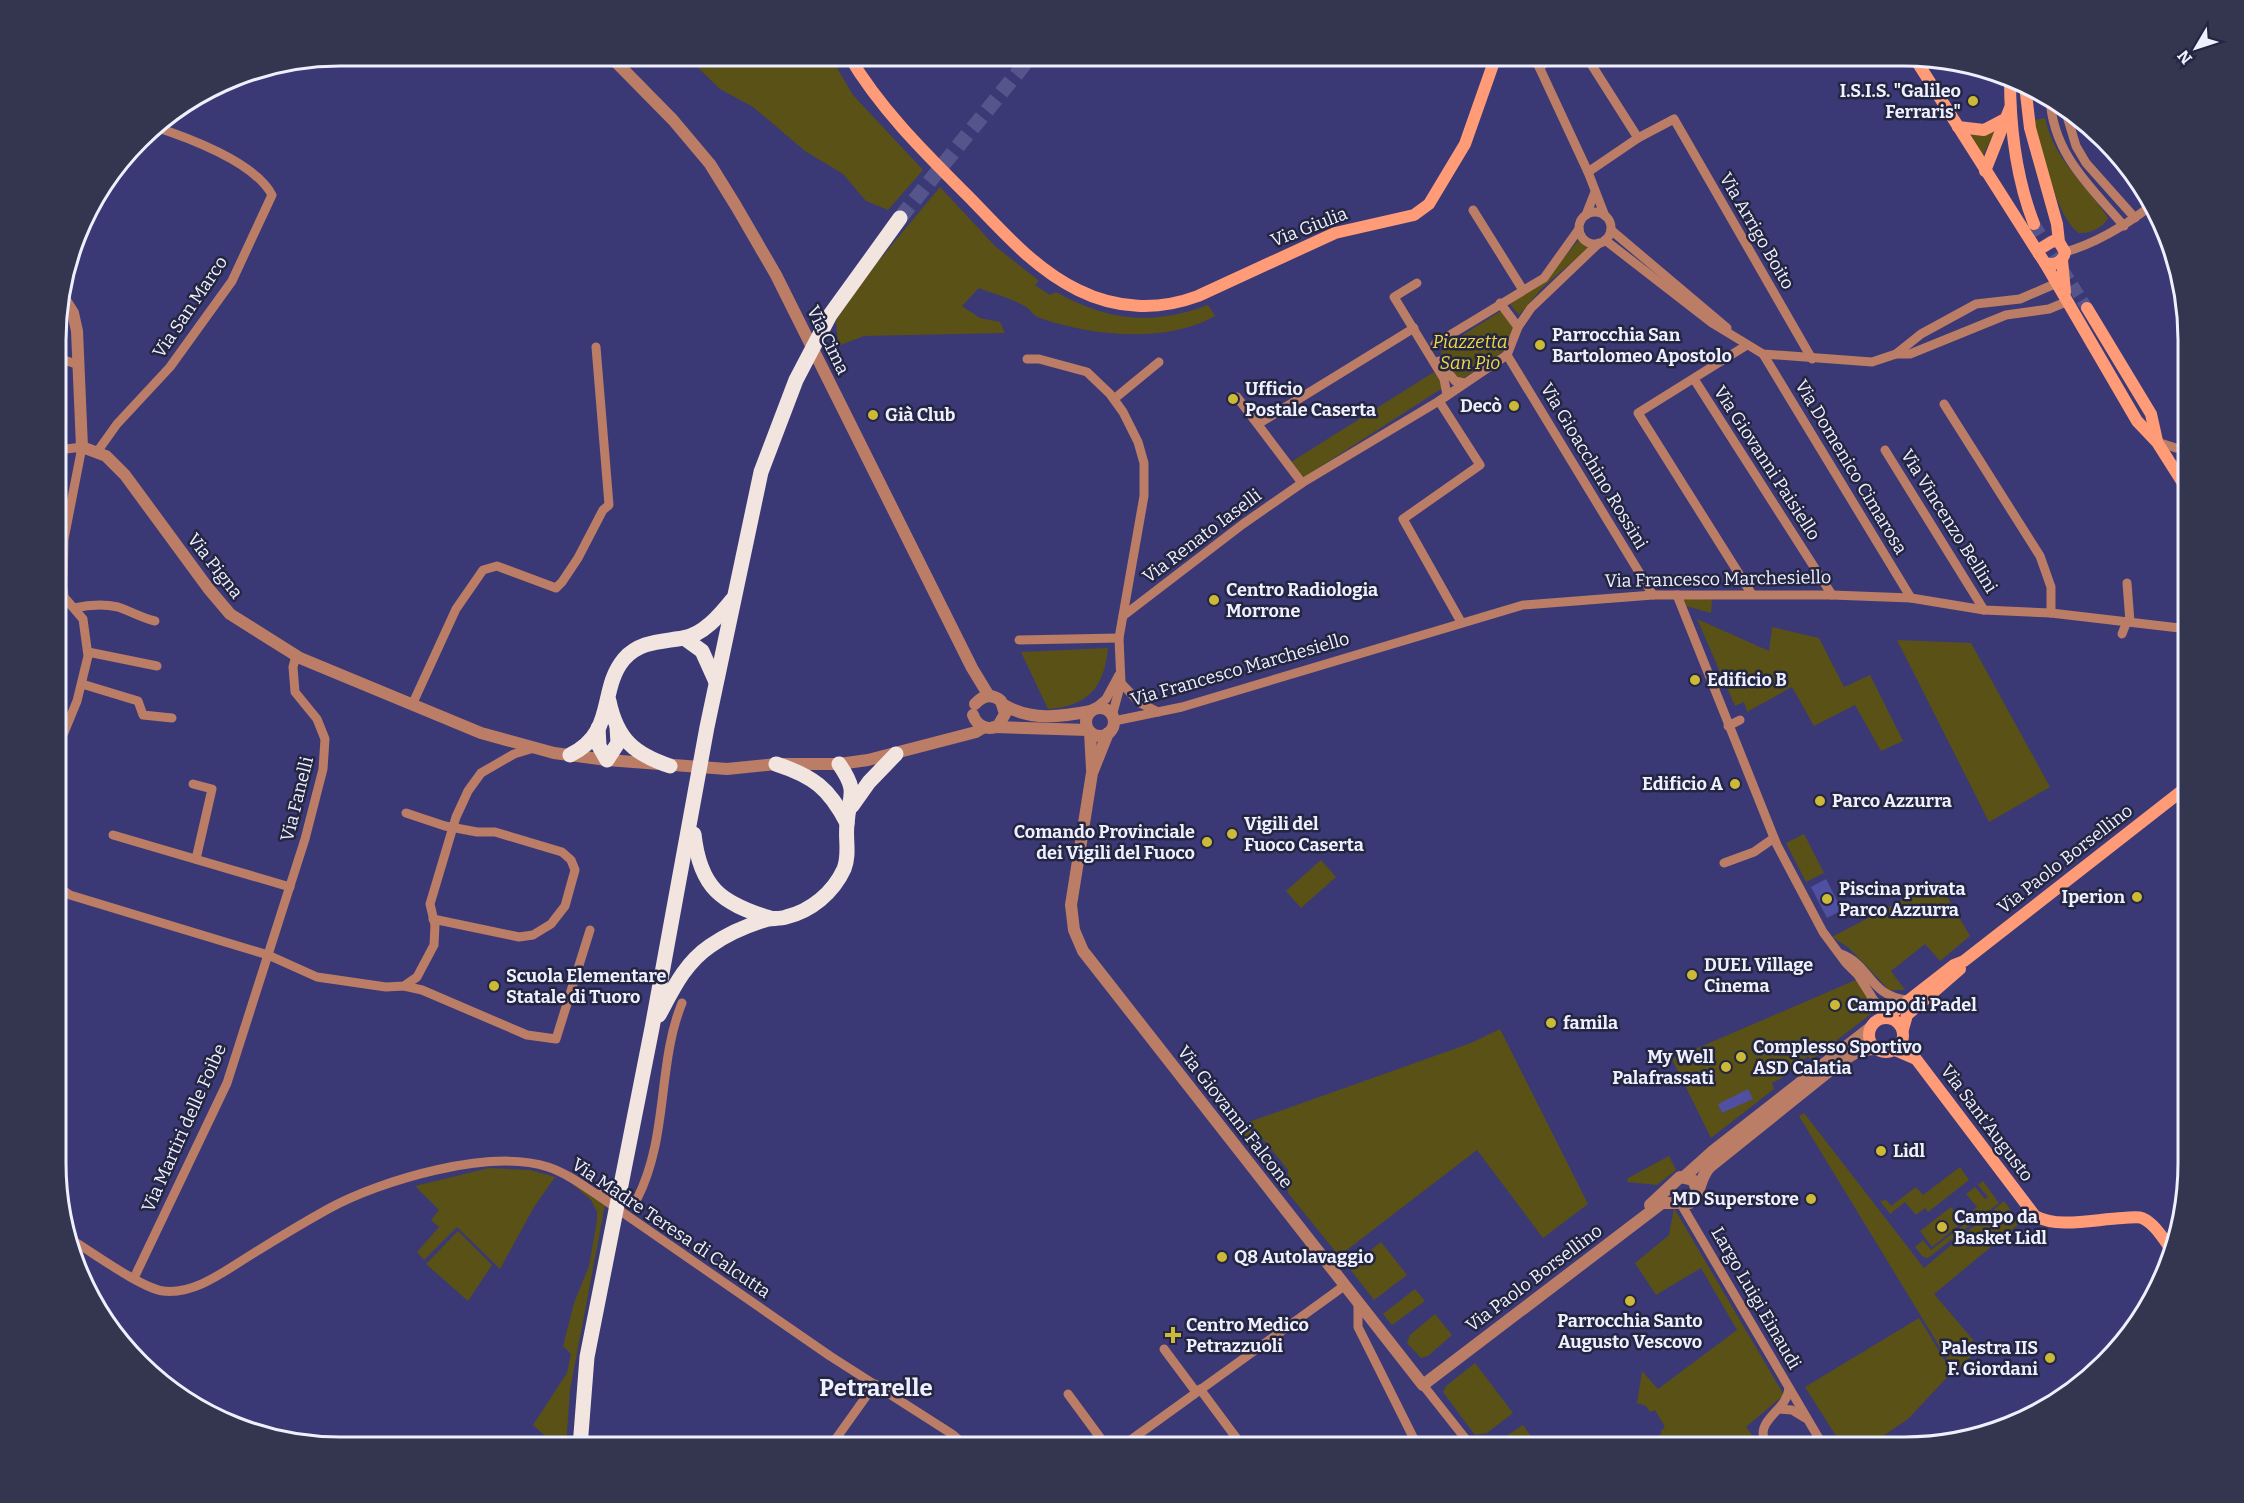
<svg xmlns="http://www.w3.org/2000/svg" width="2244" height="1503" viewBox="0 0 2244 1503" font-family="Bitter,serif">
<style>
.green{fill:#595115}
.water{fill:#504fa2}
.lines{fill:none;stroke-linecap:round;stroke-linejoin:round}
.secondary-tunnel{stroke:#55548b;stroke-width:12;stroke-dasharray:12 6;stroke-linecap:butt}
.trunk-tunnel{stroke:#55548b;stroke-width:15;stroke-dasharray:15 8;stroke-linecap:butt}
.minor{stroke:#bc7d66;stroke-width:9}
.tertiary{stroke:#bc7d66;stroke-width:12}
.secondary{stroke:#ff9c77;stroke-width:12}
.trunk{stroke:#f2e5e0;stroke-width:15}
.poi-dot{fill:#ccb938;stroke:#242641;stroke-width:2}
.labels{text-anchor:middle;stroke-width:5;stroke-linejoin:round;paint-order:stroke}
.poi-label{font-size:18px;font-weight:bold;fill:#eef0ff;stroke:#242641;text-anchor:start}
.street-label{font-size:18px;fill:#eef0ff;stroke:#242641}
.park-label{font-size:18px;font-style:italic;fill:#efda47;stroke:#242641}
.district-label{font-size:24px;font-weight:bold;fill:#eef0ff;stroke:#242641}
.rim{fill:none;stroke:#eef0ff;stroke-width:3}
</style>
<rect width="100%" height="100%" fill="#3a3976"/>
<!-- green -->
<g class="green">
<polygon points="686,56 830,56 853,95 923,170 888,210 866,201 843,174 805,151 753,107 720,89"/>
<path d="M2045,118C2054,161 2086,183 2108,218C2103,228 2089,234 2079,233C2056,217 2040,147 2034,120Z"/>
<polygon points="1996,128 1982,158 1967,135 1985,135"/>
<path d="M940,187L995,246L1039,281L1035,285L1050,295L1056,292C1108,321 1152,326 1208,305L1215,316C1166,344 1091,336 1040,318C1033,316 1031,310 1026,307C1012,298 993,294 979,288L962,306L980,318L1000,322L1005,333L864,336L838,346L836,320L846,305L875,265Z"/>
<polygon points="1580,238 1590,247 1543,287 1519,315 1510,304 1546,280"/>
<polygon points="1501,311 1513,327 1504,351 1462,379 1452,374 1441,357 1442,348"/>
<polygon points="1434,372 1444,387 1303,478 1291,462"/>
<polygon points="1680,597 1712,600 1711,613 1682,605"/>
<polygon points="1697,619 1769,651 1772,627 1819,638 1844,687 1870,675 1903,741 1881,751 1855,705 1814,726 1792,687 1747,712 1744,702 1735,706"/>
<polygon points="1897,640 1971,643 2050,787 1989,822"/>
<path d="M1108,648C1104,688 1088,706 1048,709L1021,652Z"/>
<polygon points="1804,834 1824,873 1806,882 1786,843"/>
<polygon points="1321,860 1336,877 1301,908 1286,891"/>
<polygon points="1938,881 1970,936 1940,961 1925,944 1891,971 1905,990 1889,990 1849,948 1832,937"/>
<polygon points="1858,979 1876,1010 1811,1060 1808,1056 1782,1078 1772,1083 1774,1089 1711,1138 1672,1059"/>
<polygon points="1500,1029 1588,1204 1543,1238 1477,1150 1339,1256 1288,1193 1288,1170 1249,1122 1471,1043"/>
<polygon points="1804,1113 1924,1268 2004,1201 2020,1223 1934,1294 1980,1348 1955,1372 1799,1116"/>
<polygon points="1245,1123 1283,1172 1284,1188 1237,1126"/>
<polygon points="1669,1156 1676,1170 1657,1185 1627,1182 1628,1178"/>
<polygon points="1960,1167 1969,1180 1928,1212 1925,1208 1916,1215 1905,1202 1890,1214 1880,1201 1886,1200 1891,1206 1916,1187 1923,1195"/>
<polygon points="489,1168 530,1170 555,1177 534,1207 500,1269 457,1227 424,1260 417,1252 439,1227 431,1220 439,1210 415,1186"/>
<polygon points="568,1180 605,1205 570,1390 566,1447 557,1447 533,1425 567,1373 571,1354 563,1346 574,1303 589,1266 597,1220 597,1212 591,1200"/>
<polygon points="1983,1181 1999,1203 1928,1258 1923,1257 1915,1247 1923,1240 1931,1250 1967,1222 1964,1218 1977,1207 1966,1194 1975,1187 1985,1199 1988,1197 1978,1185"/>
<polygon points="1951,1207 1963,1222 1932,1247 1920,1231"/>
<polygon points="1674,1208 1784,1395 1746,1427 1761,1447 1653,1447 1650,1440 1661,1434 1661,1431 1665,1427 1655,1410 1650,1412 1646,1406 1637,1403 1642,1371 1658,1389 1737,1330 1701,1268 1656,1295 1635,1263 1669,1235"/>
<polygon points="458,1231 492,1265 468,1301 426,1264"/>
<polygon points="1381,1242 1407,1275 1374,1300 1349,1268"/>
<polygon points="1415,1289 1425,1301 1392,1325 1383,1314"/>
<polygon points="1435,1314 1452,1335 1428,1356 1421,1358 1407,1343 1410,1335"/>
<polygon points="1919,1318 1952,1372 1908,1419 1867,1447 1843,1447 1805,1387"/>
<polygon points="1475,1363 1513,1413 1487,1433 1475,1435 1443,1392 1446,1386"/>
<polygon points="1523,1425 1539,1447 1492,1447 1494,1444"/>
</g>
<!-- water -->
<g class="water">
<polygon points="1826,879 1842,910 1827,918 1811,887"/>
<polygon points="1748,1089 1753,1099 1722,1113 1718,1104"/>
</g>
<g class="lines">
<!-- secondary-tunnel -->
<polyline class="secondary-tunnel" points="2034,224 2087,308"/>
<!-- trunk-tunnel -->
<polyline class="trunk-tunnel" points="900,218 1031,56"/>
<!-- minor -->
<g class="minor">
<polyline points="1534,56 1588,172 1605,216"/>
<polyline points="1586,56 1638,138"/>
<polyline points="1539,67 1556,56"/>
<path d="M2050,98C2053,154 2089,185 2124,226"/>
<polyline points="2064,106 2076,146 2086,163 2135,218"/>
<polyline points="1588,172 1638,138 1674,119 1812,359"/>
<polyline points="1473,210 1523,290"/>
<circle cx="1595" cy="228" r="16"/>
<polyline points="1586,215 1595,192"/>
<polyline points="1611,230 1727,328"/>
<polyline points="1605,240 1712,323 1763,354 1872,362 1896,354 1910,354 2006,315 2049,309 2066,302"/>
<path d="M2065,252C2097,243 2126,225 2152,205"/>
<polyline points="1417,283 1394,297 1444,379 1447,395"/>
<polyline points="1500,303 1518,327"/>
<polyline points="1435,344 1544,278 1579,229"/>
<polyline points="1747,345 1638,413 1751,593"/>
<polyline points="1763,354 1911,598"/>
<polyline points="1896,354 1921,334 1976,304 2020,299 2057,283"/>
<polyline points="1507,355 1653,595"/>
<polyline points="58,358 79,365"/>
<polyline points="1027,359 1039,359 1087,372 1110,394 1123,412 1138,442 1144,463 1144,496 1119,638 1121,683 1112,716"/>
<polyline points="1439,361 1455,381 1464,383"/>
<polyline points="1694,379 1832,595"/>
<polyline points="1237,397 1302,483"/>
<polyline points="1114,399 1159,362"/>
<polyline points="1439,401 1480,465 1403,519 1461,622"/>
<polyline points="1944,404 2040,556 2051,587 2051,613"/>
<polyline points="1258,424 1414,328"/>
<polyline points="2157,442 2176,448 2188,447"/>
<polyline points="58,450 82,447 64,539 63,585 64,597 83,619 88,656 77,701 58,747"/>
<polyline points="1885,450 1984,610"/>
<path d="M97,452L117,424L170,367L232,281L272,195C255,162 187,137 152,126"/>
<polyline points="2183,484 2188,465"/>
<polyline points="2127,583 2130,622"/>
<polyline points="1677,595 1777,845 1823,932 1846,963 1858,975 1885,1018"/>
<path d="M74,608C88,605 104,604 118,607C130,611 142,618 155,621"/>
<polyline points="1123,616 1243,524 1302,483 1439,401 1507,355 1518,327 1531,308 1599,243"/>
<polyline points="2122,634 2127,621"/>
<polyline points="1019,640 1119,638"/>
<polyline points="88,652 157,666"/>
<polyline points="1121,683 1140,703 1158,712"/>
<polyline points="82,684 138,701 143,715 172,718"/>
<polyline points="412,705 456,609 483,570 497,566 556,588 562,582 578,558 603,510 609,505 596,347"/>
<polyline points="1094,709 1106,699 1119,675"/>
<polyline points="1114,721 1182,707 1523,605 1653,595 1832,595 1911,598 1984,610 2051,613 2188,629"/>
<polyline points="1728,726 1740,720"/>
<polyline points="193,784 212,789 196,859"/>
<polyline points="406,813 445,826 477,832 495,832 562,852 571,860 575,870 565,906 551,924 533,935 519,937 433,919"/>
<polyline points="113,835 290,887"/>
<polyline points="1724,863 1754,852 1774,838"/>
<polyline points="58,887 70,895 268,955 317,977 386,987 404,986 417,977 434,945 435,925 430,904 456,817 468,791 481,773 514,754 534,748"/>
<path d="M1841,954C1871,965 1868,995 1907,1000"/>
<polyline points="404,986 422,990 527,1035 556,1039 590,930"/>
<path d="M598,1194L629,1201L637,1199C669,1136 657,1064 682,1003"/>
<polyline points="1681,1204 1824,1447"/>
<path d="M72,1240C92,1252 141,1288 163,1291C196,1295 227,1269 254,1253C278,1238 303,1223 328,1209C381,1180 490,1148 548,1167C566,1173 581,1184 596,1194L830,1356L952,1434L967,1447"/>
<polyline points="134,1278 227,1083 305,839 323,769 325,739 317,719 295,692 293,667 296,656"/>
<polyline points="1358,1303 1358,1327 1418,1447"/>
<polyline points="1164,1349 1196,1392"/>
<polyline points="1423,1385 1472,1447"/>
<polyline points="1200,1389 1243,1447"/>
<polyline points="1068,1394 1107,1447"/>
<polyline points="1779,1409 1792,1410 1805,1418"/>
<polyline points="830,1447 875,1384"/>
<polyline points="1121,1447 1344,1286"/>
<path d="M1768,1447C1750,1420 1787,1413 1789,1388"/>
</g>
<!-- tertiary -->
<g class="tertiary">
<polyline points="610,56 673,120 710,164 736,206 776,275 972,668 989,696"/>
<polyline points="61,294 73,313 77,331 82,447 106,456 125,475 208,588 230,614 300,658 481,733 554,753 607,760 727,769 776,764 839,764 868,760 976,732 984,727"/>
<path d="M1004,705C1031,721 1061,717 1091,711"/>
<circle cx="1100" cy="722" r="14"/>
<path d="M973,715C977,726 987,731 998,726L1005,714L1001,701C992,693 983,695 975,704"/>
<polyline points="994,727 1088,730"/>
<polyline points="1090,732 1092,769"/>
<path d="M1108,733L1092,773L1071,905L1074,930L1083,951L1423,1385L1662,1203H1690C1702,1193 1699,1176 1711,1166L1839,1063L1860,1050L1877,1049"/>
<polyline points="1684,1177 1713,1151 1870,1028"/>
<polyline points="1650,1205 1680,1177 1693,1180 1698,1192"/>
</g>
<!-- secondary -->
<g class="secondary">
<path d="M849,56C880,109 926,154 970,198C1003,232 1035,269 1078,290C1116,309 1158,311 1198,296L1335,233L1414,215L1429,204L1465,144L1496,56"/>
<polyline points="1914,57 2039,254"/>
<path d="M2010,78C2010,127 2016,178 2034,224"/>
<path d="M2025,85L2030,128L2057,224L2059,242L2065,252C2063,262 2055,266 2045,263L2039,254L2040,249L2053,241L2059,242"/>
<polyline points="1958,127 1984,130 2003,120"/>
<polyline points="1985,171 2010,108"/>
<polyline points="2062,260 2065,292"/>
<polyline points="2045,263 2137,421 2157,442 2188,491"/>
<polyline points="2087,308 2151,414 2157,441"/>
<circle cx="1886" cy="1035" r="17"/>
<polyline points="1886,1018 1954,965 1964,961 2188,786"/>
<polyline points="1903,1029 1907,1015 1960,969"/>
<path d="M1895,1050L1916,1059L2035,1216C2059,1229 2095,1219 2123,1218C2129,1218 2137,1216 2142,1218C2156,1224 2165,1242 2174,1253"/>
</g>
<!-- trunk -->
<g class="trunk">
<polyline points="684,638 702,651 716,682"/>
<path d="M609,701C617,739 634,754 670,766"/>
<polyline points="598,728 599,746 607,760 618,743 617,727"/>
<path d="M570,755C617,732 598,690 624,659C640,641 661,642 683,638C703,635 720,615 732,600"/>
<path d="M776,764C813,776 829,788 847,823"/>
<polyline points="852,806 869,782 896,754"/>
<path d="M694,834C700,888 721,903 770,918"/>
<path d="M659,1015C673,989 685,963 710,946C727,934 748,925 768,919C774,918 780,919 786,917C811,911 833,893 844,869C850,854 845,839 847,824C849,794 859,793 839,764"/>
<polyline points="580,1447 587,1357 652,1028 707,727 761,472 796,380 830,315 900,218"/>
</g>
</g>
<!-- markers -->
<g class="poi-dot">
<circle cx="1973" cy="101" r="6"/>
<circle cx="1540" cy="345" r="6"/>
<circle cx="1233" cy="399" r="6"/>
<circle cx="1514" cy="406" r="6"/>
<circle cx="873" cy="415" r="6"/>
<circle cx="1214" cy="600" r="6"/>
<circle cx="1695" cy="680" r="6"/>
<circle cx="1735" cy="784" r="6"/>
<circle cx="1820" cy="801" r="6"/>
<circle cx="1232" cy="834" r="6"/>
<circle cx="1207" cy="842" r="6"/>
<circle cx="2137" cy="897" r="6"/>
<circle cx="1827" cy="899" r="6"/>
<circle cx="1692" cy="975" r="6"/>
<circle cx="494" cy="986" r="6"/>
<circle cx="1835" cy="1005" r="6"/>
<circle cx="1551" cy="1023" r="6"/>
<circle cx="1741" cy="1057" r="6"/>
<circle cx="1726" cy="1067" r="6"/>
<circle cx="1881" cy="1151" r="6"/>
<circle cx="1811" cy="1199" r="6"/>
<circle cx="1942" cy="1227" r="6"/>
<circle cx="1222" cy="1257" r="6"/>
<circle cx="1630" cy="1301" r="6"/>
<path d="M1170 1326h6v6h6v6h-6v6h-6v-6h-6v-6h6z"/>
<circle cx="2050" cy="1358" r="6"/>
</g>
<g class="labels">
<!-- poi labels -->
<g class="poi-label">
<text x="1961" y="97" text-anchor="end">I.S.I.S. "Galileo<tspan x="1961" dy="21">Ferraris"</tspan></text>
<text x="1552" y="341">Parrocchia San<tspan x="1552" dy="21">Bartolomeo Apostolo</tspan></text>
<text x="1245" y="395">Ufficio<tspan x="1245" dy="21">Postale Caserta</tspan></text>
<text x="1502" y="412" text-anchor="end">Decò</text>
<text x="885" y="421">Già Club</text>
<text x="1226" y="596">Centro Radiologia<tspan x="1226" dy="21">Morrone</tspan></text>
<text x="1707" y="686">Edificio B</text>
<text x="1723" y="790" text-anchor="end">Edificio A</text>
<text x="1832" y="807">Parco Azzurra</text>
<text x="1244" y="830">Vigili del<tspan x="1244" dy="21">Fuoco Caserta</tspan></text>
<text x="1195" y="838" text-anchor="end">Comando Provinciale<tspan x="1195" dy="21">dei Vigili del Fuoco</tspan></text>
<text x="1839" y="895">Piscina privata<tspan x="1839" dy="21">Parco Azzurra</tspan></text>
<text x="2125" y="903" text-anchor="end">Iperion</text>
<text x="1704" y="971">DUEL Village<tspan x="1704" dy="21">Cinema</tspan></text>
<text x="506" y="982">Scuola Elementare<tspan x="506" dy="21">Statale di Tuoro</tspan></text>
<text x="1847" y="1011">Campo di Padel</text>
<text x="1563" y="1029">famila</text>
<text x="1753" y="1053">Complesso Sportivo<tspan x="1753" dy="21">ASD Calatia</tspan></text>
<text x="1714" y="1063" text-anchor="end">My Well<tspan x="1714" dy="21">Palafrassati</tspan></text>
<text x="1893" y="1157">Lidl</text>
<text x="1799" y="1205" text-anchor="end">MD Superstore</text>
<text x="1954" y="1223">Campo da<tspan x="1954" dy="21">Basket Lidl</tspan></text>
<text x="1234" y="1263">Q8 Autolavaggio</text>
<text x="1630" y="1327" text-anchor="middle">Parrocchia Santo<tspan x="1630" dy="21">Augusto Vescovo</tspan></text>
<text x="1186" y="1331">Centro Medico<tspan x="1186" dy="21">Petrazzuoli</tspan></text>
<text x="2038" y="1354" text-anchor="end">Palestra IIS<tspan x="2038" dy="21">F. Giordani</tspan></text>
</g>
<!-- street labels -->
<g class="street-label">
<text transform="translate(1309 227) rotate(-21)" y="6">Via Giulia</text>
<text transform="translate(1757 231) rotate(60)" y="6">Via Arrigo Boito</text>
<text transform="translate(190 307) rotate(-56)" y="6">Via San Marco</text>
<text transform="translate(828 340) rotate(64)" y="6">Via Cima</text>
<text transform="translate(1767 463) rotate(57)" y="6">Via Giovanni Paisiello</text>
<text transform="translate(1594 466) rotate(59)" y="6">Via Gioacchino Rossini</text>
<text transform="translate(1851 467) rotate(59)" y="6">Via Domenico Cimarosa</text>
<text transform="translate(1949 521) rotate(58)" y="6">Via Vincenzo Bellini</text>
<text transform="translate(1202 536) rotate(-37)" y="6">Via Renato Iaselli</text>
<text transform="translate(215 566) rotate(52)" y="6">Via Pigna</text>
<text transform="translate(1718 579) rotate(-1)" y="6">Via Francesco Marchesiello</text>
<text transform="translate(1240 669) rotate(-16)" y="6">Via Francesco Marchesiello</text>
<text transform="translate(297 799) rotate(-76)" y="6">Via Fanelli</text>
<text transform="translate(2065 859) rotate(-38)" y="6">Via Paolo Borsellino</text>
<text transform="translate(1235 1117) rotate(52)" y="6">Via Giovanni Falcone</text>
<text transform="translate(1987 1123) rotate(53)" y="6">Via Sant'Augusto</text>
<text transform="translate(184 1128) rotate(-66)" y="6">Via Martiri delle Foibe</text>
<text transform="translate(671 1228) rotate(34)" y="6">Via Madre Teresa di Calcutta</text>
<text transform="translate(1534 1278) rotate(-37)" y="6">Via Paolo Borsellino</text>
<text transform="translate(1756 1298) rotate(60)" y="6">Largo Luigi Einaudi</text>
</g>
<!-- park labels -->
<g class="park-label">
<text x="1470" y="348">Piazzetta<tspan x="1470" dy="21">San Pio</tspan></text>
</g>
<!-- district labels -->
<g class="district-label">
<text x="876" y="1396">Petrarelle</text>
</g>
</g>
<!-- crop -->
<path d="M0 0H2244V1503H0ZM340 66H1904A274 274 0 0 1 2178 340V1163A274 274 0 0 1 1904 1437H340A274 274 0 0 1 66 1163V340A274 274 0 0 1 340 66Z" fill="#343650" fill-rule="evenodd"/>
<path class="rim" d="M340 66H1904A274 274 0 0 1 2178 340V1163A274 274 0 0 1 1904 1437H340A274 274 0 0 1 66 1163V340A274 274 0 0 1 340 66Z"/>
<!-- north arrow -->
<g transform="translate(2196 48) rotate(231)" stroke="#242641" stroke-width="4.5" paint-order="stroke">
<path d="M0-4.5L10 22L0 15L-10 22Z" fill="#eef0ff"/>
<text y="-9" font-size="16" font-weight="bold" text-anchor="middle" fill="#eef0ff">N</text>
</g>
</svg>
